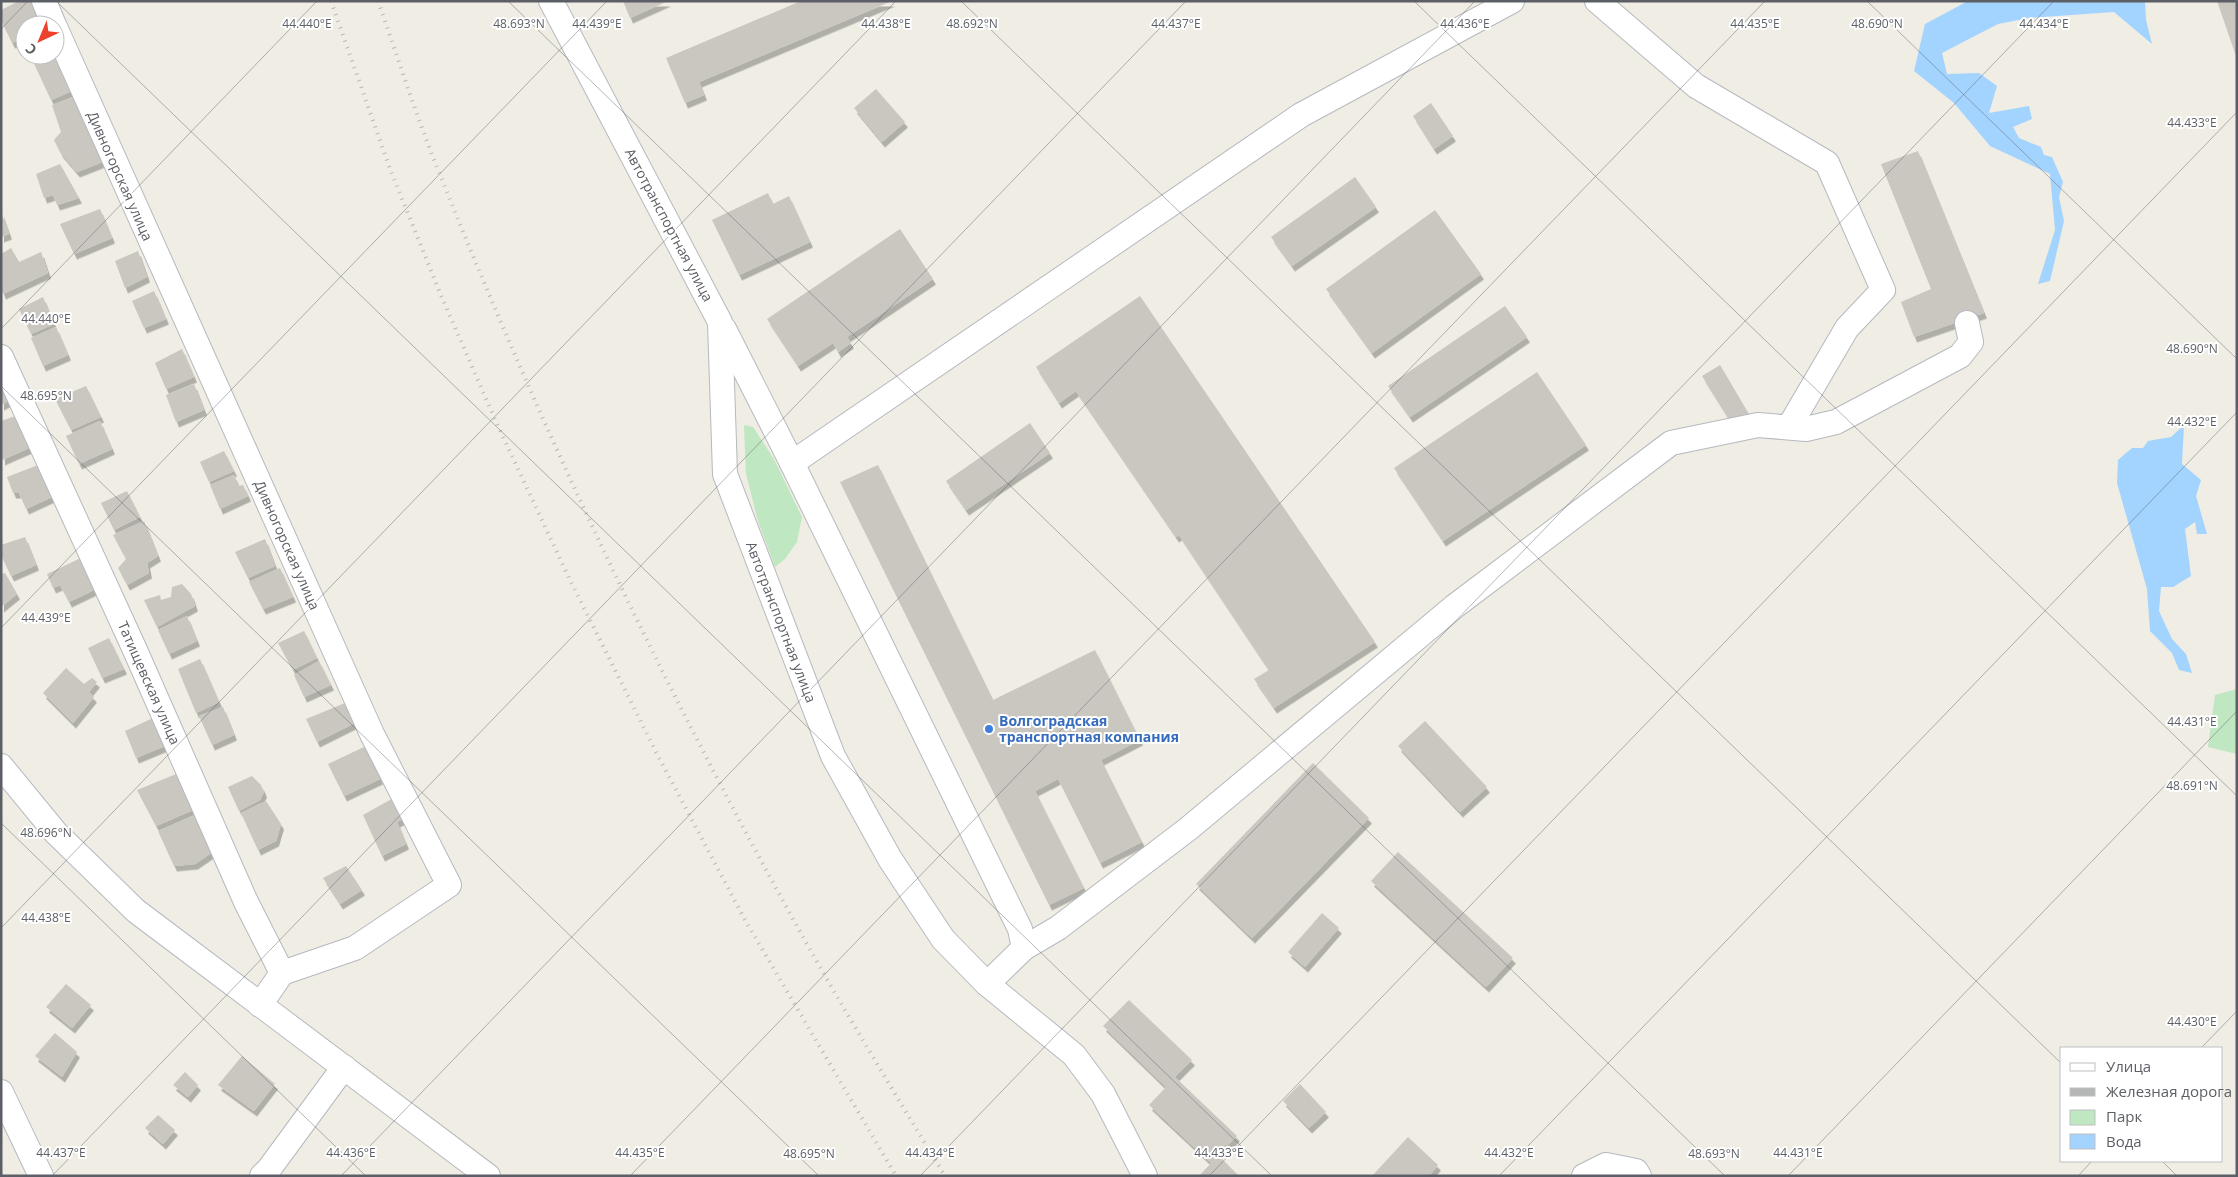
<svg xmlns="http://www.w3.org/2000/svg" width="2238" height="1177" viewBox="0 0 2238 1177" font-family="'Open Sans',sans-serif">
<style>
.green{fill:#bfe7c1}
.water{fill:#a3d3ff}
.building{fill:#cac7c1;filter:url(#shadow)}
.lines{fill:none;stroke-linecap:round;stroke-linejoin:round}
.minor-casing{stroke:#b6b9be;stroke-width:26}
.minor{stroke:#fff;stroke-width:24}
.rail{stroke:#b5b6b6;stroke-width:4;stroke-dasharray:1 6;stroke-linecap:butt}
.ticks{fill:none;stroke:#5c5f65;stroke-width:1;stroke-opacity:0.45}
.shop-dot{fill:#3f7fe0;stroke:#fff;stroke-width:2}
.labels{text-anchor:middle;stroke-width:4;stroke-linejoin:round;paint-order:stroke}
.street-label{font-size:14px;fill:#5c5f65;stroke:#fff}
.shop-label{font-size:14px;font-weight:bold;fill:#366cbe;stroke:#fff;text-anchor:start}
.ticks-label{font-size:12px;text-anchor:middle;fill:#5c5f65;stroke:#fff;stroke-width:4;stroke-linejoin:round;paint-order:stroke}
</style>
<defs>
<filter id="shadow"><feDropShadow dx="3" dy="5.5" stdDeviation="0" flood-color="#0004"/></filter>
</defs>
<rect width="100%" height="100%" fill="#efede4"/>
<!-- green -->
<g class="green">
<polygon points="744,425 753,427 774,459 802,517 797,542 785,559 775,567 758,521 746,474"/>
<polygon points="2237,689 2237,754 2208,747 2215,695"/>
</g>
<!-- water -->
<g class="water">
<polygon points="1968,1 2145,1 2146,20 2152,44 2114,12 2029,18 1998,24 1942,53 1947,74 1979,73 1997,86 1989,113 2029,106 2032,119 2013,127 2019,138 2041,147 2044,155 2052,157 2063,182 2059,197 2064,221 2050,281 2038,284 2055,230 2050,174 1990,146 1954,103 1914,71 1925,24"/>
<polygon points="2184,425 2182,464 2201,480 2196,496 2207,534 2197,534 2195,522 2185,529 2191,576 2173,587 2161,587 2159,611 2172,639 2186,654 2192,673 2179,670 2172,653 2150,631 2147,589 2117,483 2118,460 2132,448 2143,448 2148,441 2171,437"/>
</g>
<!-- building -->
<g class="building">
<polygon points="19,1 35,1 39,9 35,25 25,25 25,37 12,43 1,20 1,10"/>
<polygon points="623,1 668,1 630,18"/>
<polygon points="801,1 892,1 699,82 704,95 685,103 666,58"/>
<polygon points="2217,1 2237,1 2237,55 2236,56"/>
<polygon points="30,55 55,55 72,91 51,100"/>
<polygon points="876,89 905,122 882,142 854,108"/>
<polygon points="76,96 105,161 77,172 60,152 54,140 61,132 52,105"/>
<polygon points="1431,103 1453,136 1434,149 1413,116"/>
<polygon points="1918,151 1984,313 1914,337 1901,302 1931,289 1881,164"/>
<polygon points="60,164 79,198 57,205 53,195 44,198 36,174"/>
<polygon points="1355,177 1376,207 1292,266 1271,237"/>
<polygon points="768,193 773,204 789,196 810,242 739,275 712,220"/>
<polygon points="100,209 112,238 74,254 60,224"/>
<polygon points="1435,210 1481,274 1372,353 1326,289"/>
<polygon points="1,212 9,234 1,237"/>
<polygon points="900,229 933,279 847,337 851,343 838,352 833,343 798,366 767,319"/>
<polygon points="11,248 19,262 41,252 48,273 3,294 1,289 1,254"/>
<polygon points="138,251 147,277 125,288 115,261"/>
<polygon points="154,291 166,319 144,328 132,301"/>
<polygon points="1140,296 1375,642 1274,708 1254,679 1269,670 1179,535 1176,537 1076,391 1059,403 1036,367"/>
<polygon points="43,297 54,324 31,334 19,309"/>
<polygon points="1505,306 1527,337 1410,417 1388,386"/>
<polygon points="56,327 68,355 43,366 31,338"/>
<polygon points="182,349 194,377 166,389 155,363"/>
<polygon points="1720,365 1750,416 1732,424 1702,376"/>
<polygon points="1537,372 1586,445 1443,541 1394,468"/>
<polygon points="1,380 9,401 1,405"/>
<polygon points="194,384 204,410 176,422 166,395"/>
<polygon points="86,386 101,417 71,430 55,399"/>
<polygon points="21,414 34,446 2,460 1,421"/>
<polygon points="100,421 112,449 79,464 66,436"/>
<polygon points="1030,423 1050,453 966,510 946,481"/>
<polygon points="224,451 234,471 209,482 200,462"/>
<polygon points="38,465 52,497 26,509 19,493 13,493 7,477"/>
<polygon points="878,465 993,700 1095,650 1140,740 1101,760 1142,842 1100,863 1058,779 1035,791 1084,888 1049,905 840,482"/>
<polygon points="234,475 239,486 243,485 248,496 220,509 210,485"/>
<polygon points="127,491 140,517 114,530 101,503"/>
<polygon points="144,521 158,556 147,563 149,573 127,585 118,568 126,559 113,535"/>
<polygon points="25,537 36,565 11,576 1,555 1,545"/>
<polygon points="265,539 275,566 248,578 235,552"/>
<polygon points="81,558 96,589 69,602 60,585 53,588 47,574"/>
<polygon points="280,568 293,597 263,609 249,582"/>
<polygon points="5,573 17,594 1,607 1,574"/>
<polygon points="182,584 191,594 195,606 157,627 144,600 160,595 161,600 171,597 172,587"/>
<polygon points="187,616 197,641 169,654 158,630"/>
<polygon points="304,631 317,658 293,670 278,643"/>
<polygon points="109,638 124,669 102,678 88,648"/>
<polygon points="200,659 219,702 196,713 178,669"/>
<polygon points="319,661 331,685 304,697 294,675"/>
<polygon points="66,668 84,684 92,678 97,682 89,692 94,697 73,723 43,693"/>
<polygon points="345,703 355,723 317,742 306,719"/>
<polygon points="223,707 234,735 212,745 199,716"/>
<polygon points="153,718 165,746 136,758 125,731"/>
<polygon points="1425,721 1487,787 1460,812 1398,746"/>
<polygon points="366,746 380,779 344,796 328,764"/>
<polygon points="1313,763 1369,818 1252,938 1196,884"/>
<polygon points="176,774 193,810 156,826 137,790"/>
<polygon points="252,776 261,785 264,792 260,800 239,811 228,787"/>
<polygon points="397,796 405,818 397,822 406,844 382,856 363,815"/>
<polygon points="266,801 281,824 276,841 258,850 241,813"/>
<polygon points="195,815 211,853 195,864 174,866 158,831"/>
<polygon points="1398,852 1513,958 1486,987 1371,881"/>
<polygon points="346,866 362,890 340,904 323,878"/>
<polygon points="1322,913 1339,928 1305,967 1288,952"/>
<polygon points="66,984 91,1005 72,1028 46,1007"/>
<polygon points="1129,1000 1192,1060 1175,1077 1237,1136 1218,1155 1239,1176 1199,1176 1211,1163 1149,1105 1166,1087 1103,1026"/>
<polygon points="55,1033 77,1052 62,1077 35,1056"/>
<polygon points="242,1056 275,1084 254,1111 218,1085"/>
<polygon points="185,1072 198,1085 188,1097 173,1085"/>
<polygon points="1300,1084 1326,1112 1309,1128 1283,1101"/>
<polygon points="158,1115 175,1130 163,1144 145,1128"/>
<polygon points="1408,1137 1438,1165 1429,1176 1372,1176"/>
</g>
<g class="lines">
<!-- minor casing -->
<g class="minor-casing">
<g id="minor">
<polyline points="44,1 54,25"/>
<polyline points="551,1 720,322 725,474 833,756 890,859 943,939 987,984 1074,1055 1103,1094 1145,1176"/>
<polyline points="1597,1 1696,86 1827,163 1883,290 1847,328 1789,427"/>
<polyline points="55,27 372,734 449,885 355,948 282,973"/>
<polyline points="724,329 792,463 1020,929 1024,948"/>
<polyline points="1,357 135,650 246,902 282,973 260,1005"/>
<polyline points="792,463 1301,115 1512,1"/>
<polyline points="1,766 56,833 136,911 488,1176"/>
<polyline points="987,984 1024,948 1058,928 1188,829 1455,606 1671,443 1758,425 1806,429 1836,422 1960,356 1971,342 1967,323"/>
<polyline points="1,1092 41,1176"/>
<polyline points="262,1176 269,1169 344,1067"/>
<polyline points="1584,1176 1606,1165 1636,1171 1639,1176"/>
</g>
</g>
<!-- minor -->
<use href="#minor" class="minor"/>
<!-- rail -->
<g class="rail">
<polyline points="331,1 390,169 440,293 497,424 568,576 657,754 745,920 896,1176"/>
<path d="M378,1C397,55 414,109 435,162C535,415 651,661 782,899C833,993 889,1084 945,1176"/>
</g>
</g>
<!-- ticks -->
<path class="ticks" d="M56,1L1272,1176M508,1L1725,1176M961,1L2062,1064M1414,1L2237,796M1867,1L2237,359M1,29L28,1M1,329L317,1M1,386L819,1176M1,628L607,1M1,823L366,1176M1,928L896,1M2201,1048L2237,1011M2162,1161L2177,1176M52,1176L1186,1M341,1176L1475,1M630,1176L1765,1M920,1176L2054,1M1209,1176L2237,112M1499,1176L2237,412M1788,1176L2237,711M2078,1176L2092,1161"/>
<!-- markers -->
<circle class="shop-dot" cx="989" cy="729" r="5"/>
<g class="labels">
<!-- street labels -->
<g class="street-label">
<text transform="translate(120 176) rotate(66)" y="5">Дивногорская улица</text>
<text transform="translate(669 225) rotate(62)" y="5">Автотранспортная улица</text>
<text transform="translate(287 545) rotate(66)" y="5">Дивногорская улица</text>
<text transform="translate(781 622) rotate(69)" y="5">Автотранспортная улица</text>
<text transform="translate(149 683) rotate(66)" y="5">Татищевская улица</text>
</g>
<!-- shop labels -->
<g class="shop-label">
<text x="999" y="726">Волгоградская<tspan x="999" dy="16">транспортная компания</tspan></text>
</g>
</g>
<g class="ticks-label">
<text x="519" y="28">48.693°N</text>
<text x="972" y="28">48.692°N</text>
<text x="1877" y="28">48.690°N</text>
<text x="886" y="28">44.438°E</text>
<text x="307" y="28">44.440°E</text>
<text x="597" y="28">44.439°E</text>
<text x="1176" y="28">44.437°E</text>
<text x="1465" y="28">44.436°E</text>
<text x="1755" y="28">44.435°E</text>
<text x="2044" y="28">44.434°E</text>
<text x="2192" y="127">44.433°E</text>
<text x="46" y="323">44.440°E</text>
<text x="2192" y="353">48.690°N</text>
<text x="46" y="400">48.695°N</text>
<text x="2192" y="426">44.432°E</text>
<text x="46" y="622">44.439°E</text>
<text x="2192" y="726">44.431°E</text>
<text x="2192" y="790">48.691°N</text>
<text x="46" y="837">48.696°N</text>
<text x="46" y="922">44.438°E</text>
<text x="2192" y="1026">44.430°E</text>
<text x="61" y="1157">44.437°E</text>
<text x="351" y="1157">44.436°E</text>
<text x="640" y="1157">44.435°E</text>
<text x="930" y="1157">44.434°E</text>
<text x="1219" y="1157">44.433°E</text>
<text x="1509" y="1157">44.432°E</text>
<text x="1798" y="1157">44.431°E</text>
<text x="809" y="1158">48.695°N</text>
<text x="1714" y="1158">48.693°N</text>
</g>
<!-- border -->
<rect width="2238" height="1177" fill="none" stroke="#5c5f65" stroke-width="5"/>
<!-- legend -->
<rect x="2060" y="1047" width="162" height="115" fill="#ffffff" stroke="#bebfc1"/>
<rect x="2070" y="1063" width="25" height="8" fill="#ffffff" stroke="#bebfc1"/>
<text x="2106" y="1072" font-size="15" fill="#5c5f65">Улица</text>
<rect x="2070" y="1088" width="25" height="8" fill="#b5b6b6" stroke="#bebfc1"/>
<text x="2106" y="1097" font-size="15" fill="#5c5f65">Железная дорога</text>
<rect x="2070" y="1110" width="25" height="15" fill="#bfe7c1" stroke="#bebfc1"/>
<text x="2106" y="1122" font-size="15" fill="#5c5f65">Парк</text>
<rect x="2070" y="1134" width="25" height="15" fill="#a3d3ff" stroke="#bebfc1"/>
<text x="2106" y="1147" font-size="15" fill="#5c5f65">Вода</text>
<!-- north arrow -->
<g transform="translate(40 40) rotate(224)"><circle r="24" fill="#ffffff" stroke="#bebfc1"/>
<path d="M0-4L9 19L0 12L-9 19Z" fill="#ed422b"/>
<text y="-8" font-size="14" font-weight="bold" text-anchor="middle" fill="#5c5f65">С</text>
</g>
</svg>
